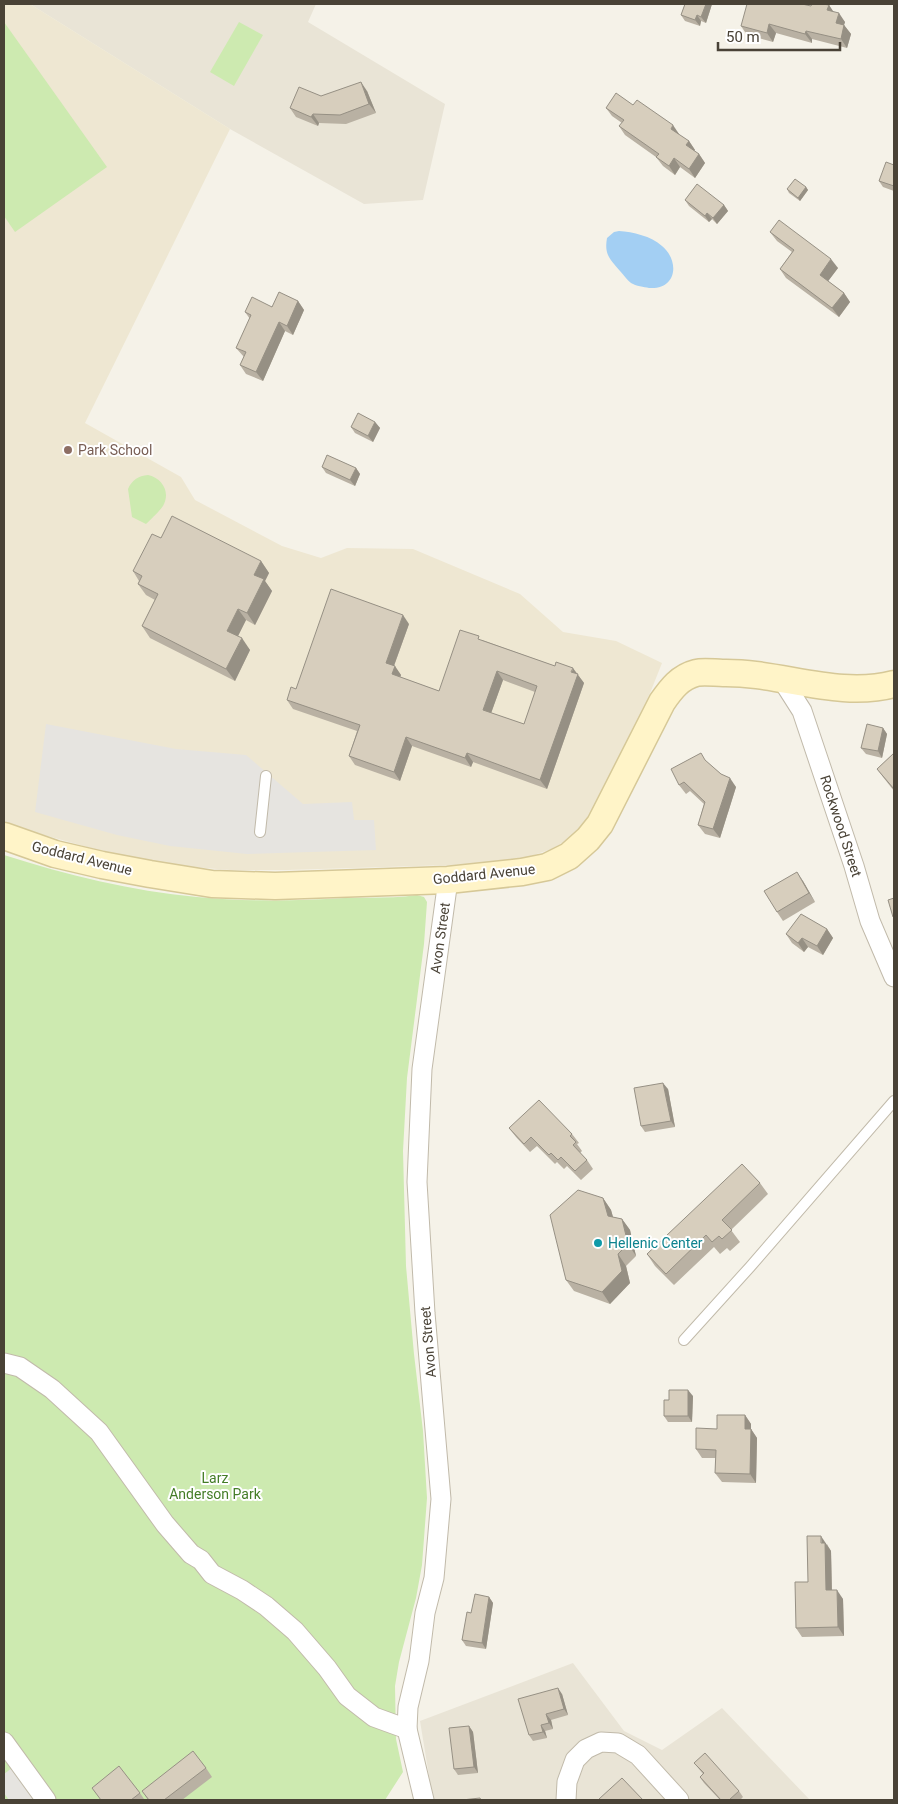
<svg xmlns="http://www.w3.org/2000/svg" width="898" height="1804" viewBox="0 0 898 1804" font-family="Roboto,sans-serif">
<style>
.residential{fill:#e9e4d6}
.education{fill:#eee7d2}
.green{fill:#cdeab0}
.parking{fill:#e6e4e0}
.water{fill:#a3cff3}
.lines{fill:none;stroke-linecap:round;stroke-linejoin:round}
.service-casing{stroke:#c1baaa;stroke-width:12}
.minor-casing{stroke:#c1baaa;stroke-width:21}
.secondary-casing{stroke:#d6c897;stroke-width:29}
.service{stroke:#fff;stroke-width:10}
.minor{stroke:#fff;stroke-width:19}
.secondary{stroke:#fff4c8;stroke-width:26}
.wall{fill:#b9b1a3;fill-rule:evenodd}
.shaded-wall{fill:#969084}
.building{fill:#d7cebd;stroke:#969084;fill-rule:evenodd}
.education-dot{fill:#8d6e63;stroke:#fff;stroke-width:2}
.culture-dot{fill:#0f9aa8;stroke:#fff;stroke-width:2}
.labels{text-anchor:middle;stroke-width:4;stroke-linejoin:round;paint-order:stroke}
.education-label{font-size:14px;fill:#785e54;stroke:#fff;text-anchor:start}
.street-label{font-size:14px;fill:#494236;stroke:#fff}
.culture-label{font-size:14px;fill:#0d838f;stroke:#fff;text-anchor:start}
.park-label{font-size:14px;fill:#447d27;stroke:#fff}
</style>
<rect width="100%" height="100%" fill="#f5f2e8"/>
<!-- residential -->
<g class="residential">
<polygon points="30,4 316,4 308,22 445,104 423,200 364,204 230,129"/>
<polygon points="573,1663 624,1731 662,1750 722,1708 810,1800 433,1800 420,1721"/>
</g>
<!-- education -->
<polygon class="education" points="4,4 30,4 230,129 85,423 181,477 195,500 282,546 321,558 347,548 413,549 520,594 563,632 616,641 662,663 625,756 587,820 571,838 551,849 523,859 481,864 287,870 230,870 180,866 127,858 26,830 4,822"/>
<!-- green -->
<g class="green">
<polygon points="4,22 107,167 15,232 4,216"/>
<polygon points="239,22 263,35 234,86 210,72"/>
<path d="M148,475C162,478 171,492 163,506C158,513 151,519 146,524L132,517L128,489C132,480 138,476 148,475Z"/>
<path d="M4,855C67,875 131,891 197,897C246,902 296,901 345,898C369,897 394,899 417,895L424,897L427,902L424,944L407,1078L403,1151L406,1266L414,1354L423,1431L427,1498L422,1565L416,1598L399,1662L395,1686L396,1739L403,1772L385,1800H4Z"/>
</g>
<!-- parking -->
<g class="parking">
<polygon points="46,724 176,749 246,755 303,804 352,802 354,820 374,820 376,850 247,854 170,846 117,835 35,812"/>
<polygon points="12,1768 36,1800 9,1800 4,1793 4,1774"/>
</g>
<!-- water -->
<path class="water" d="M619,231C633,232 651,236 662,246C680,261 677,290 649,288C644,287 636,286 631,283C627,280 624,275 620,271C610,259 604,255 607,238L614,232Z"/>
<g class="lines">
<!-- service casing -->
<g class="service-casing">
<g id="service">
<polyline points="260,832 266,776"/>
<polyline points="684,1340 750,1267 894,1101"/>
</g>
</g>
<!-- minor casing -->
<g class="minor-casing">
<g id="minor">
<polyline points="781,678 802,711 854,866 870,921 894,977"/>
<polyline points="4,1363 20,1367 52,1389 99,1432 165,1524 191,1554 201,1560 212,1574 242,1590 266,1606 295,1631 327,1668 347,1696 374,1717 407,1729"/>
<polyline points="4,1742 46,1800"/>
<polyline points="424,1800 407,1729 408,1707 419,1661 425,1613 434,1578 441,1499 425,1313 417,1182 422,1069 448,880"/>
<polyline points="566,1800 567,1782 575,1760 586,1749 601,1742 618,1743 638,1755 679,1800"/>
</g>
</g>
<!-- secondary casing -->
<g class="secondary-casing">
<path id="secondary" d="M4,836L55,854L102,865L150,874L212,884L275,886L448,880L522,872L547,867L569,856L588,839L600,824L662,702C671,689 680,677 696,673C704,671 715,673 723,673C780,672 838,699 894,684"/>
</g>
<!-- service -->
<use href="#service" class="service"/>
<!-- minor -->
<use href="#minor" class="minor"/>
<!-- secondary -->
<use href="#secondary" class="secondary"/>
</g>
<!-- wall -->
<g class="wall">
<polygon points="685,4 712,4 706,23 701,21 700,26 685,21 681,15"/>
<polygon points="829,5 833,12 845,22 844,25 851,34 847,48 812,39 812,43 776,33 773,42 747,35 741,26 811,6"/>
<polygon points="367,91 376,113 346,124 319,123 318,126 296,117 290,108 321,96"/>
<polygon points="633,105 679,134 679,135 689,141 695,150 694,151 699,154 705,163 695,178 680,167 675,175 663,166 656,157 625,135 619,126 622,123 612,116 606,108"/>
<polygon points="894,165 894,191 883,187 879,181"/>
<polygon points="806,187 808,190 800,201 789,193 787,189"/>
<polygon points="685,200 724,205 728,211 717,224 712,219 709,222 689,206"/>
<polygon points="770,232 838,268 828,281 844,293 850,302 839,317 786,278 780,269 792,252 777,241"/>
<polygon points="298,301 304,310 293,335 285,331 263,381 246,374 240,365 244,357 236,348 250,319 245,312"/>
<polygon points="375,422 380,428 373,442 355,433 351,427"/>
<polygon points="322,467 356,468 360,474 355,486 326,473"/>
<polygon points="161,538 261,561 269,573 265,581 272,591 255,625 246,620 238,636 250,650 235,681 150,638 142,626 155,600 146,595 138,584 139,581 133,571"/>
<path d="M409,624L394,666L401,675L400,677L439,691L482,640L577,674L584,683L547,789L473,762L471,767L412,746L400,781L355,765L349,756L357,731L293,709L287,700L296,689ZM503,680L535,692L524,724L491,713Z"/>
<polygon points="883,728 887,734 882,758 866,754 861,748"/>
<polygon points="894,753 894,791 883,777 877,769"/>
<polygon points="707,762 736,787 720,838 705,834 698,825 704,804 690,791 686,794 679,785"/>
<polygon points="803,881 815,902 783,921 777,912"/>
<polygon points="827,929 833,938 823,955 808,947 804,952 792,943 786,934"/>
<polygon points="668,1089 675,1127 645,1132 641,1126"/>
<polygon points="509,1128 572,1134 579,1143 577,1144 582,1151 580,1153 587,1160 593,1169 581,1180 567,1166 564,1169 557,1162 555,1164 537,1146 530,1152 516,1137"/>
<polygon points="760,1183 768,1194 731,1230 740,1242 730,1251 727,1248 720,1254 714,1247 674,1285 655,1266 647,1254"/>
<polygon points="603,1198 611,1210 613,1217 622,1219 630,1230 636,1256 626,1266 630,1283 610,1304 574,1291 566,1280"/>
<polygon points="693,1396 692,1422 668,1422 664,1416 669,1400"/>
<polygon points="745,1415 751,1424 751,1429 757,1438 756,1483 722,1482 715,1473 716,1458 702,1458 696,1449 717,1429"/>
<polygon points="827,1544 828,1546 831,1551 832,1590 843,1599 844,1636 802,1637 796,1628 808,1582"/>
<polygon points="489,1597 493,1603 486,1649 466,1646 462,1640 471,1613"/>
<polygon points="562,1694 568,1715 551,1720 553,1729 545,1731 547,1738 533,1741 529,1735"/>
<polygon points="469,1726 473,1732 478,1773 458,1775 454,1769"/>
<polygon points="694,1763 739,1791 743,1797 740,1800 720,1800 704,1783 700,1777 703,1774"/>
<polygon points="206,1768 212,1777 182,1800 148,1800 142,1791"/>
<polygon points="140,1793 144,1799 143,1800 101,1800"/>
</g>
<!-- shaded-wall -->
<g class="shaded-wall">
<polygon points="706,4 712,4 706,23 701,17"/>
<polygon points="829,5 835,14 827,10"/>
<polygon points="839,13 845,22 844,25 851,34 847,48 841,39 836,23"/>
<polygon points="697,15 701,21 700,26 695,20"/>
<polygon points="769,24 776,33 773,42 767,33"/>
<polygon points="806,31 812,39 812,43 805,34"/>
<polygon points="361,82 367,91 376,113 369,104"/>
<polygon points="313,114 319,123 318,126 311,117"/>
<polygon points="673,125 679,134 677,138 671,129"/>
<polygon points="689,141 695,150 692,154 686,145"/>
<polygon points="699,154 705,163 695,178 689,169"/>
<polygon points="674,158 680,167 675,175 669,166"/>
<polygon points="806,187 808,190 800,201 798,198"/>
<polygon points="724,205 728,211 717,224 713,218"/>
<polygon points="707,213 712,219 709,222 705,216"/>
<polygon points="831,259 838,268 826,284 820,275"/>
<polygon points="844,293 850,302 839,317 832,308"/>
<polygon points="298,301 304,310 293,335 287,326"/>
<polygon points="279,322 285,331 263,381 256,372"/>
<polygon points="375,422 380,428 373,442 368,436"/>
<polygon points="356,468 360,474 355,486 350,480"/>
<polygon points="261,561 269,573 265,581 272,591 255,625 247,613 254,575"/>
<polygon points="238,609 246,620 235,642 227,631"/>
<polygon points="403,615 409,624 392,671 386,663"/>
<polygon points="242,638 250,650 235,681 226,669"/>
<polygon points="395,666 401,675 398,683 392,674"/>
<polygon points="573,668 584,683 547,789 540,780"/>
<polygon points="497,671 503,680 489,719 483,710"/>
<polygon points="883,728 887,734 882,758 878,751"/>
<polygon points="406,737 412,746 400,781 394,772"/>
<polygon points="467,753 473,762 471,767 465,758"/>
<polygon points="730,778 736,787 720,838 713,829"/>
<polygon points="797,872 803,881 815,902 809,893"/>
<polygon points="827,929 833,938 823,955 817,946"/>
<polygon points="802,938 808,947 804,952 798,943"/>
<polygon points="663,1083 668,1089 675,1127 671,1121"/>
<polygon points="603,1198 611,1210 616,1228 608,1216"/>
<polygon points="622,1219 630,1230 636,1256 628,1244"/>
<polygon points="618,1254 626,1266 630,1283 610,1304 602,1292"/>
<polygon points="688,1390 693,1396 692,1422 688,1416"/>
<polygon points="745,1415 751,1424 751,1429 757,1438 756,1483 750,1474 745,1429"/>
<polygon points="821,1536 831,1551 832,1599 826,1590"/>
<polygon points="837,1590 843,1599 844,1636 838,1627"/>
<polygon points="489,1597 493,1603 486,1649 482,1643"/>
<polygon points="558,1688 562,1694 568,1715 564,1709"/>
<polygon points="546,1714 551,1720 553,1729 549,1723"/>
<polygon points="541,1725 545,1731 547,1738 543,1732"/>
<polygon points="469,1726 473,1732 478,1773 474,1767"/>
</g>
<!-- building -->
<g class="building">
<polygon points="685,4 706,4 701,17 697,15 695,20 681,15"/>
<polygon points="747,4 802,4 811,6 812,4 823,4 829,5 827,10 839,13 836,23 844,25 841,39 806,31 805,34 769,24 767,33 741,26"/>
<polygon points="361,82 369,104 340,115 313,114 311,117 290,108 299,87 321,96"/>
<polygon points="616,93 633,105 637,100 673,125 671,129 689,141 686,145 699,154 689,169 674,158 669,166 656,157 659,154 619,126 624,120 606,108"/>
<polygon points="886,162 894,165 894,186 879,181"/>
<polygon points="795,179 806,187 798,198 787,189"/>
<polygon points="697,184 724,205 713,218 707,213 705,216 685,200"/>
<polygon points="779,220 831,259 820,275 844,293 832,308 780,269 794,250 770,232"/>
<polygon points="279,292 298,301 287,326 279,322 256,372 240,365 246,352 236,348 251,315 245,312 252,297 272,307"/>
<polygon points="358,413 375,422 368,436 351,427"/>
<polygon points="327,455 356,468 350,480 322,467"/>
<polygon points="172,516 261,561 254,575 264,579 247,613 238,609 227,631 242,638 226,669 142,626 158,594 138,584 142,576 133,571 152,534 161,538"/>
<path d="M331,589L403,615L386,663L395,666L392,674L439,691L460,630L479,636L478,639L555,666L556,662L573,668L571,672L578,674L540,780L467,753L465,758L406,737L394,772L349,756L360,725L287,700L291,687L296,689ZM497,671L537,686L524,724L483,710Z"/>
<polygon points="867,724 883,728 878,751 861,748"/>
<polygon points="701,753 705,760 721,774 730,778 713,829 698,825 705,802 684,782 679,785 671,769"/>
<polygon points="894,753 894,789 877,769"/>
<polygon points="797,872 809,893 777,912 764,891"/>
<polygon points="894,898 894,917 893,917 888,900"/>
<polygon points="801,914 827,929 817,946 802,938 798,943 786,934"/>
<polygon points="663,1083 671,1121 641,1126 634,1088"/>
<polygon points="539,1100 572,1134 570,1136 576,1142 573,1145 587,1160 575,1171 561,1157 558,1160 551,1153 549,1155 531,1137 524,1144 509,1128"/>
<polygon points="742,1164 760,1183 722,1220 732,1230 722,1239 719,1236 712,1242 706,1235 666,1274 647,1254"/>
<polygon points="578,1190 603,1198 608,1216 622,1219 628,1244 618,1254 622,1271 602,1292 566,1280 550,1215"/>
<polygon points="669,1390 688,1390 688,1416 664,1416 664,1400 669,1400"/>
<polygon points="717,1415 745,1415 745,1429 751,1429 750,1474 715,1473 716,1450 696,1449 696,1428 717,1429"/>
<polygon points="807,1536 821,1536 821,1543 825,1543 826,1590 837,1590 838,1627 796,1628 795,1582 808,1582"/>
<polygon points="475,1594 489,1597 482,1643 462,1640 467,1612 471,1613"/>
<polygon points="558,1688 564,1709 546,1714 549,1723 541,1725 543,1732 529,1735 518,1699"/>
<polygon points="469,1726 474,1767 454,1769 449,1728"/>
<polygon points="193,1751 206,1768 164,1800 149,1800 142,1791"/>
<polygon points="705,1753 739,1791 729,1800 721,1800 700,1777 704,1773 694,1763"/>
<polygon points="119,1766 140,1793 131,1800 101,1800 92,1788"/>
<polygon points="622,1778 643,1800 599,1800 599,1799"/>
<polygon points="480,1798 481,1800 462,1800"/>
</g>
<!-- markers -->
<circle class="education-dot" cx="68" cy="450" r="5"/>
<circle class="culture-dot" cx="598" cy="1243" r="5"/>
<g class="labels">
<!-- education labels -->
<g class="education-label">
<text x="78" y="455">Park School</text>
</g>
<!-- street labels -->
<g class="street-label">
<text transform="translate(841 826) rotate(72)" y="5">Rockwood Street</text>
<text transform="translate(82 858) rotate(14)" y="5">Goddard Avenue</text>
<text transform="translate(484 874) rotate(-6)" y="5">Goddard Avenue</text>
<text transform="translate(440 938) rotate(-82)" y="5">Avon Street</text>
<text transform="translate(428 1342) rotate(-95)" y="5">Avon Street</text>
</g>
<!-- culture labels -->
<g class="culture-label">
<text x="608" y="1248">Hellenic Center</text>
</g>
<!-- park labels -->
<g class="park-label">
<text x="215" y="1483">Larz<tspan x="215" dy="16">Anderson Park</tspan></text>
</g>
</g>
<!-- border -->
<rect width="898" height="1804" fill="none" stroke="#494236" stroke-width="10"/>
<!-- scale -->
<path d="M718 42v8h122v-8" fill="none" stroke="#494236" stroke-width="2.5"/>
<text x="726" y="42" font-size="15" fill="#494236" stroke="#ffffff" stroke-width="4" paint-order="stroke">50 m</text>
</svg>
